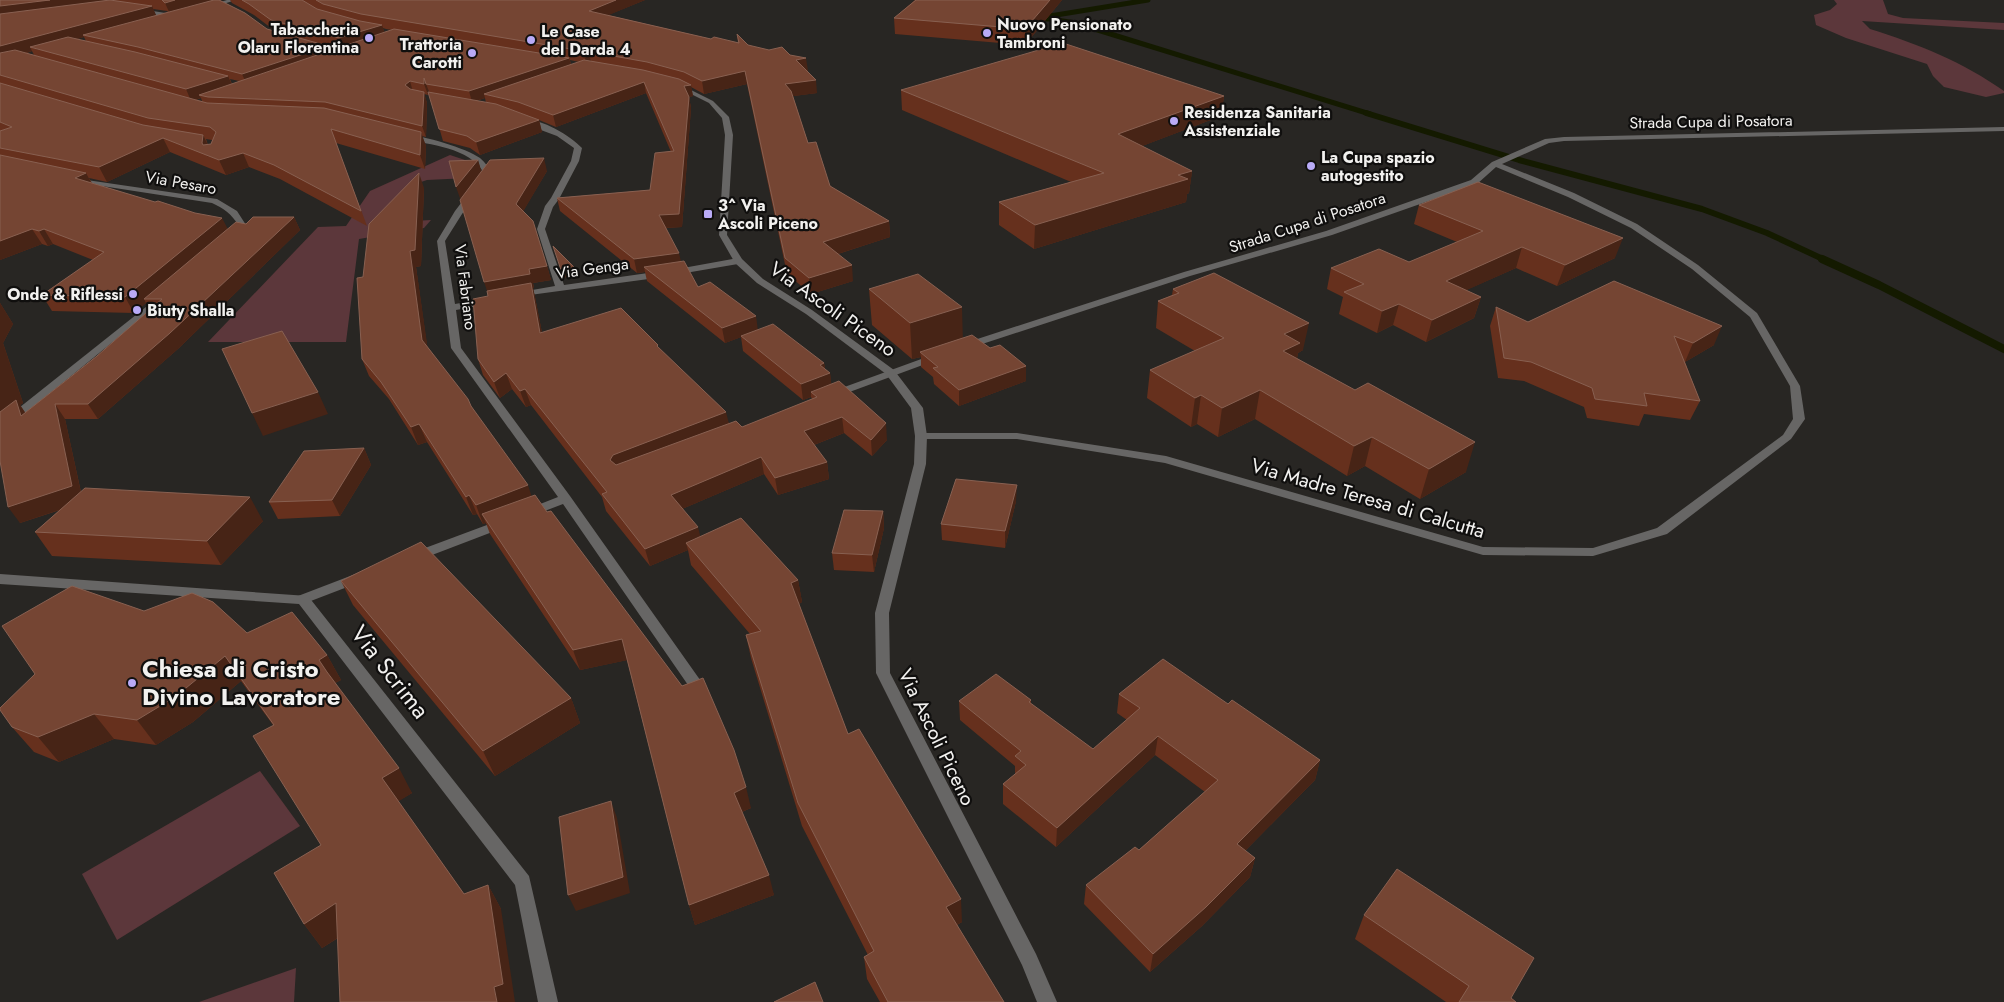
<svg xmlns="http://www.w3.org/2000/svg" width="2004" height="1002" viewBox="0 0 2004 1002" font-family="Jost,sans-serif">
<style>
.green{fill:#5c373b}
.lines{fill:none;stroke-linecap:round;stroke-linejoin:round}
.stream-far2{stroke:#141a00;stroke-width:5}
.stream-far1{stroke:#141a00;stroke-width:6}
.stream{stroke:#141a00;stroke-width:8}
.minor{fill:#676665;fill-rule:evenodd}
.tertiary{fill:#676665;fill-rule:evenodd}
.wall{fill:#66301d;fill-rule:evenodd}
.shaded-wall{fill:#472416}
.building{fill:#754533;stroke:#886051}
.poi-dot{fill:#b9abf7;stroke:#100f0e;stroke-width:2}
.labels{text-anchor:middle;stroke-width:4.5;stroke-linejoin:round;paint-order:stroke}
.far-poi-label{font-size:16px;font-weight:bold;fill:#f2f1ef;stroke:#100f0e;text-anchor:start}
.far-street-label{font-size:16px;fill:#f2f1ef;stroke:#100f0e}
.street-label{font-size:20px;fill:#f2f1ef;stroke:#100f0e}
.near-poi-label{font-size:24px;font-weight:bold;fill:#f2f1ef;stroke:#100f0e;text-anchor:start}
.near-street-label{font-size:24px;fill:#f2f1ef;stroke:#100f0e}
</style>
<rect width="100%" height="100%" fill="#282623"/>
<!-- green -->
<g class="green">
<path d="M1834,0H1883L1888,14L1903,18L2004,23V30L1862,21L1870,29C1918,44 1963,62 2004,91V93L1986,97L1944,87L1933,76L1927,64L1846,38L1816,25L1814,15L1830,10L1837,4Z"/>
<polygon points="450,155 468,161 473,165 468,178 427,180 409,186 377,223 431,220 424,228 359,239 346,342 208,342 318,227 346,226 370,191"/>
<polygon points="260,771 300,826 117,940 82,874"/>
<polygon points="296,968 294,1002 199,1002"/>
</g>
<g class="lines">
<!-- stream-far2 -->
<g class="stream-far2">
<polyline points="1050,16 1148,0"/>
<polyline points="1034,19 1051,19 1075,23 1370,114"/>
</g>
<!-- stream-far1 -->
<polyline class="stream-far1" points="1366,113 1519,160 1702,209 1767,233 1825,260"/>
<!-- stream -->
<polyline class="stream" points="1822,259 1879,285 2004,349"/>
<!-- minor -->
<g class="minor">
<polygon points="227,0 236,0 207,9 204,7"/>
<polygon points="140,9 172,14 175,16 172,18 138,12"/>
<path d="M522,119C540,118 570,135 582,148L579,161L559,199L553,207L545,229L564,285L683,268L738,258L743,261L738,264L656,278L515,297V293L555,286L537,229L545,206L551,198L571,161L574,148L557,136L522,123Z"/>
<polygon points="2004,127 2004,131 1564,141 1549,143 1502,164 1574,193 1637,224 1698,265 1757,313 1800,386 1805,419 1791,439 1667,534 1593,556 1483,555 1165,463 1017,439 921,439 915,436 921,433 1017,433 1166,456 1483,547 1593,548 1657,528 1783,435 1793,419 1790,386 1750,317 1692,269 1631,228 1568,197 1496,167 1477,184 1332,235 1190,276 970,348 962,348 961,346 962,344 1184,272 1326,231 1471,180 1492,162 1545,139 1564,137"/>
<path d="M404,135C420,134 466,148 480,158C485,162 488,167 492,173L462,214L445,241L455,304L489,298L494,301L489,304L456,310L461,348L570,496L698,677L701,681L698,685L693,687L688,685L563,504L529,517L523,513L525,510L558,497L451,348L437,241L455,211L484,173C469,147 430,145 404,139Z"/>
<polygon points="935,354 939,355 940,357 939,359 836,397 832,398 826,395 828,393"/>
<polygon points="503,519 508,520 509,523 508,526 419,560 409,560 407,557 409,554"/>
<polygon points="358,573 363,575 365,578 363,581 303,604 298,602 296,599 298,596"/>
</g>
<!-- tertiary -->
<g class="tertiary">
<polygon points="675,84 679,84 713,101 729,117 733,135 727,235 742,259 763,279 812,310 894,370 923,408 927,436 926,464 889,613 890,673 1036,954 1057,1002 1037,1002 1022,965 876,673 875,613 914,464 915,436 911,408 886,374 806,314 757,283 735,263 719,235 725,135 722,118 709,103 675,86"/>
<path d="M73,178L217,199L237,211L246,225L237,239H231L230,237L238,225C232,214 223,208 212,203L76,182H73Z"/>
<polygon points="161,295 164,296 164,300 4,431 0,432 0,423"/>
<polygon points="0,574 308,596 529,876 558,1002 538,1002 515,885 299,604 0,584"/>
</g>
</g>
<!-- wall -->
<g class="wall">
<path d="M0,0H220L267,29L275,31L254,15L232,3L230,0H645L608,15L711,39L738,43L737,34L748,45L808,71H807L817,93L793,96L808,143L830,186L889,221L890,237L838,254L853,281L811,294L787,274L747,84L704,94L691,87L693,96L689,97L691,108L682,227L666,228L681,262L698,287L758,330L824,363L825,369L830,373L831,384L887,440L872,456L844,433L814,445L827,462L829,479L778,495L764,474L682,509L700,536L798,580L802,602L799,604L848,734L962,922L957,925L1004,1002H880L867,979L864,957L868,955L802,826L751,658L746,635L750,634L691,565L688,550L650,566L606,511L602,497L531,405L526,407L512,389L500,398L483,375L478,359L488,296L487,291L478,160L481,172L547,171L523,211L547,266L551,280L533,283L534,288H533L535,297L542,333L659,348L729,423L742,427L812,399L811,397L803,400L743,351L741,337L725,343L647,281L645,272L637,273L560,211L557,198L650,190L671,152L646,93L556,127L539,120L542,132L480,155L470,148L443,141L428,89V95L424,94L427,103L426,137L422,136L426,146L425,169L336,143L367,226L280,179L249,167L226,175L170,152L107,182L89,178L92,183L228,229L246,224L294,217L300,230L179,348L98,419H65L81,492L263,521L221,565L52,556L35,532L60,510L20,523L0,461V303L13,324L3,343L23,403L20,405L25,413L97,356L150,310L146,303L134,313L52,311L42,295L93,260L53,244L48,246L42,244L0,260ZM153,9L167,11L168,12L156,16ZM383,28L386,29L392,30L384,32ZM84,37L86,41L77,39ZM328,46L337,48L329,51ZM32,51L34,55L27,53ZM570,60L579,62L571,65ZM230,79L239,81L232,84ZM201,98L202,101L196,100ZM485,98L486,103L476,101ZM206,139L212,140L211,144L208,145Z"/>
<polygon points="910,0 1062,0 1025,45 895,34 894,18 915,0"/>
<polygon points="901,90 1224,96 1221,116 1142,146 1192,171 1189,193 1187,194 1186,202 1034,249 999,225 999,202 1071,182 902,110"/>
<polygon points="424,188 421,266 416,267 427,346 471,406 531,496 751,808 742,812 774,895 695,925 689,905 627,660 580,670 490,534 486,523 483,524 477,514 473,515 427,442 418,445 389,399 369,376 362,359 363,277"/>
<polygon points="1419,205 1615,258 1557,286 1516,268 1466,290 1481,297 1474,318 1426,342 1393,325 1377,333 1339,314 1343,297 1327,289 1331,268 1409,262 1457,242 1414,224"/>
<polygon points="1614,281 1714,345 1685,362 1700,401 1690,420 1644,414 1639,426 1587,418 1584,407 1524,381 1498,378 1490,326 1496,307 1528,322"/>
<polygon points="869,289 963,338 990,348 1026,366 1026,381 959,406 934,384 933,377 921,367 921,357 912,359 872,325"/>
<polygon points="1173,289 1303,350 1298,353 1297,358 1466,472 1420,499 1365,466 1347,476 1255,419 1218,437 1197,424 1191,427 1147,398 1150,370 1195,351 1156,328 1158,301 1172,295"/>
<polygon points="364,448 371,465 340,516 278,519 269,502"/>
<polygon points="1016,501 1005,548 942,540 941,524"/>
<polygon points="883,511 884,528 874,572 834,570 832,553"/>
<polygon points="341,581 571,698 580,723 495,776 353,605"/>
<polygon points="144,611 247,633 327,655 341,680 335,683 412,793 398,801 464,894 488,885 501,909 338,938 322,948 304,924 321,845 273,725 241,681 193,722 156,745 114,739 59,762 34,752 12,727"/>
<polygon points="1119,694 1228,704 1320,760 1315,780 1245,851 1255,858 1250,877 1202,926 1150,972 1084,904 1086,885 1139,850 1205,792 1155,755 1056,847 1003,804 1003,784 1015,774 1015,766 960,720 959,701 1031,700 1031,704 1093,749 1127,720 1117,713"/>
<polygon points="1364,915 1511,998 1516,1002 1446,1002 1355,939"/>
</g>
<!-- shaded-wall -->
<g class="shaded-wall">
<polygon points="50,0 115,0 0,19 0,6"/>
<polygon points="175,0 220,0 170,14 165,3"/>
<polygon points="616,0 645,0 592,22 589,11"/>
<polygon points="1050,0 1062,0 1025,45 1025,29"/>
<polygon points="152,6 157,17 83,35 84,37 39,50 30,47 32,51 0,60 0,46"/>
<polygon points="382,25 386,37 343,50 339,38"/>
<polygon points="328,46 331,54 246,83 242,74"/>
<polygon points="588,50 591,62 586,63 583,51"/>
<polygon points="569,58 572,68 484,94 485,98 472,102 469,91"/>
<polygon points="806,58 808,71 798,73 796,60"/>
<polygon points="745,71 747,84 704,94 702,81"/>
<polygon points="228,76 233,87 199,95 201,98 191,101 186,89"/>
<polygon points="424,78 428,89 428,95 424,84"/>
<polygon points="816,80 817,93 787,97 785,84"/>
<polygon points="410,81 413,92 405,85"/>
<polygon points="644,82 646,93 556,127 553,115"/>
<polygon points="691,85 693,96 686,98 684,86"/>
<polygon points="424,92 427,103 426,137 422,126"/>
<polygon points="1224,96 1221,116 1116,156 1118,134"/>
<polygon points="689,97 691,108 682,227 662,228 659,215"/>
<polygon points="539,120 542,132 480,155 476,142"/>
<polygon points="421,132 426,146 425,169 420,155"/>
<polygon points="203,135 210,149 208,157 202,143"/>
<polygon points="163,138 170,152 107,182 99,167"/>
<polygon points="243,153 249,167 226,175 219,160"/>
<polygon points="544,158 547,171 520,217 516,204"/>
<polygon points="478,160 482,173 461,201 456,187"/>
<polygon points="1192,171 1189,193 1187,194 1186,202 1034,249 1035,225 1178,175"/>
<polygon points="86,173 94,188 75,178"/>
<polygon points="419,173 424,188 421,266 416,267 429,357 422,340 410,251"/>
<polygon points="294,217 300,230 179,348 98,419 88,404"/>
<polygon points="222,218 230,233 144,299 146,303 134,313 125,297"/>
<polygon points="889,221 890,237 825,258 823,242"/>
<polygon points="32,229 42,244 0,260 0,241"/>
<polygon points="44,229 53,244 48,246 39,231"/>
<polygon points="1623,238 1615,258 1557,286 1565,265"/>
<polygon points="1522,247 1516,268 1440,302 1446,281"/>
<polygon points="679,253 682,266 644,267 645,272 637,273 634,259"/>
<polygon points="852,265 853,281 811,294 809,278"/>
<polygon points="547,266 551,280 533,283 534,288 533,288 535,297 545,348 489,296 484,282 529,269"/>
<polygon points="575,268 577,275 563,278 561,270"/>
<polygon points="1481,297 1474,318 1426,342 1432,320"/>
<polygon points="0,303 13,324 3,343 23,403 20,405 27,415 0,421"/>
<polygon points="1399,304 1393,325 1377,333 1382,311"/>
<polygon points="962,307 963,343 920,352 921,357 912,359 910,323"/>
<polygon points="756,316 758,331 725,343 722,328"/>
<polygon points="1309,323 1303,350 1298,353 1295,371 1278,379 1284,334"/>
<polygon points="1722,326 1714,345 1685,362 1693,343"/>
<polygon points="824,363 826,375 830,373 832,389 811,392 811,397 803,400 801,384 820,365"/>
<polygon points="1026,366 1026,381 959,406 959,390"/>
<polygon points="506,373 512,389 500,398 494,382"/>
<polygon points="525,389 531,405 526,407 520,391"/>
<polygon points="1260,390 1255,419 1218,437 1222,408"/>
<polygon points="318,392 328,414 263,436 252,413"/>
<polygon points="1201,395 1197,424 1191,427 1195,398"/>
<polygon points="55,404 65,419 83,502 20,523 8,507"/>
<polygon points="726,412 730,428 617,471 610,460 613,455"/>
<polygon points="842,417 844,433 806,448 804,431"/>
<polygon points="886,423 887,440 872,456 871,440"/>
<polygon points="419,424 427,442 418,445 411,427"/>
<polygon points="1372,437 1365,466 1347,476 1354,446"/>
<polygon points="1475,442 1466,472 1420,499 1429,469"/>
<polygon points="364,448 371,465 340,516 332,500"/>
<polygon points="761,457 764,474 675,512 671,495"/>
<polygon points="827,462 829,479 778,495 775,478"/>
<polygon points="528,485 534,504 482,514 486,523 483,524 476,505"/>
<polygon points="1017,485 1016,501 1005,548 1005,531"/>
<polygon points="469,495 477,514 473,515 466,497"/>
<polygon points="250,497 263,521 221,565 207,541"/>
<polygon points="883,511 884,528 874,572 872,555"/>
<polygon points="698,527 702,543 686,543 688,550 650,566 645,549"/>
<polygon points="798,580 802,602 795,606 791,583"/>
<polygon points="622,639 628,660 580,670 573,650"/>
<polygon points="327,655 341,680 333,684 319,660"/>
<polygon points="225,656 241,681 193,722 156,745 137,720"/>
<polygon points="571,698 580,723 495,776 483,751"/>
<polygon points="94,714 114,739 59,762 38,737"/>
<polygon points="1158,736 1155,755 1056,847 1057,828"/>
<polygon points="1320,760 1315,780 1233,863 1237,844"/>
<polygon points="399,768 412,793 396,803 382,778"/>
<polygon points="746,787 751,808 739,813 734,793"/>
<polygon points="611,801 617,818 630,893 576,911 568,895"/>
<polygon points="1255,858 1250,877 1202,926 1150,972 1153,954"/>
<polygon points="769,875 774,895 695,925 689,905"/>
<polygon points="488,885 501,909 515,1002 497,1002 494,987"/>
<polygon points="961,899 962,922 947,930 946,907"/>
<polygon points="336,903 353,928 322,948 304,924"/>
</g>
<!-- building -->
<g class="building">
<polygon points="0,0 50,0 0,6"/>
<polygon points="110,0 152,6 0,46 0,14"/>
<polygon points="162,0 175,0 165,3"/>
<polygon points="214,0 219,0 245,13 267,29 328,46 242,74 138,47 83,35"/>
<polygon points="242,0 302,0 317,9 360,21 382,25 339,38 271,20 249,4"/>
<polygon points="316,0 616,0 589,11 711,39 714,37 739,43 737,34 748,45 769,50 782,47 790,55 806,58 796,60 816,80 785,84 791,91 808,143 816,142 830,186 889,221 823,242 852,265 809,278 785,258 745,71 702,81 684,72 647,62 591,52 588,50 583,51 361,14 323,4"/>
<polygon points="916,0 1050,0 1025,29 894,18"/>
<polygon points="394,29 569,58 469,91 426,84 424,78 424,84 410,81 405,85 410,89 424,92 422,126 325,102 208,97 199,95"/>
<polygon points="68,37 135,52 228,76 186,89 30,47"/>
<polygon points="1063,43 1224,96 1118,134 1192,171 1178,175 1188,179 1035,225 999,202 1104,173 901,90"/>
<polygon points="15,50 207,103 324,108 421,132 420,155 331,129 361,211 274,165 243,153 219,160 163,138 99,167 0,148 0,131 12,127 0,122 0,83 143,125 203,135 202,143 203,145 211,144 216,132 210,127 148,118 0,75 0,53"/>
<polygon points="584,60 643,70 679,79 691,85 684,86 689,97 679,214 659,215 679,253 634,259 557,198 650,190 655,153 674,151 644,82 553,115 518,102 484,94"/>
<polygon points="428,92 496,104 539,120 476,142 467,136 439,129"/>
<polygon points="0,155 86,173 75,178 155,202 158,201 195,213 222,218 125,297 42,295 104,252 44,229 39,231 32,229 0,241"/>
<polygon points="544,158 516,204 533,221 547,266 529,269 530,274 484,282 460,200 490,160"/>
<polygon points="478,160 456,187 449,161"/>
<polygon points="419,173 415,250 410,251 422,340 468,399 471,406 528,485 476,505 469,495 466,497 419,424 411,427 381,382 362,359 357,278 363,277 369,224"/>
<polygon points="1478,182 1623,238 1565,265 1522,247 1446,281 1481,297 1432,320 1399,304 1382,311 1344,292 1364,284 1331,268 1379,249 1409,262 1483,231 1419,205"/>
<polygon points="253,217 294,217 170,333 88,404 55,404 72,486 8,507 0,461 0,412 16,400 21,416 97,356 162,299 144,299 236,222 246,224"/>
<polygon points="553,246 575,268 561,270"/>
<polygon points="684,261 698,287 710,282 756,316 722,328 644,267"/>
<polygon points="1214,273 1309,323 1284,334 1300,343 1283,351 1355,390 1368,383 1475,442 1429,469 1372,437 1354,446 1260,390 1222,408 1201,395 1195,398 1150,370 1224,338 1158,301 1179,293 1173,289"/>
<polygon points="918,274 962,307 910,323 869,289"/>
<polygon points="1614,281 1722,326 1693,343 1674,336 1700,401 1644,393 1647,406 1595,399 1592,388 1531,362 1504,358 1496,307 1528,322"/>
<polygon points="531,283 540,333 621,308 658,345 657,346 726,412 613,455 610,460 616,465 736,421 742,427 817,397 811,392 839,381 886,423 871,440 842,417 804,431 827,462 775,478 761,457 671,495 698,527 645,549 602,494 607,492 525,389 520,391 506,373 494,382 478,359 473,299 488,296 487,291"/>
<polygon points="773,324 824,363 820,365 830,373 801,384 741,336"/>
<polygon points="282,331 318,392 252,413 222,349"/>
<polygon points="972,335 990,348 1000,345 1026,366 959,390 933,368 938,367 920,352"/>
<polygon points="364,448 332,500 269,502 304,451"/>
<polygon points="956,479 1017,485 1005,531 941,524"/>
<polygon points="85,488 250,497 207,541 35,532"/>
<polygon points="535,495 547,512 551,511 682,686 703,678 734,750 746,787 734,793 769,875 689,905 622,639 573,650 482,514"/>
<polygon points="844,510 883,511 872,555 832,553"/>
<polygon points="741,518 798,580 791,583 848,734 859,729 961,899 946,907 1004,1002 888,1002 864,957 874,951 798,803 746,635 761,631 686,543"/>
<polygon points="421,542 571,698 483,751 341,581"/>
<polygon points="72,586 144,611 192,593 213,602 247,633 292,612 327,655 319,660 327,672 399,768 382,778 464,894 488,885 503,984 494,987 497,1002 340,1002 336,903 304,924 274,873 321,845 253,736 274,725 225,656 175,697 137,720 94,714 38,737 12,727 0,710 0,708 35,674 2,626"/>
<polygon points="1163,659 1228,704 1232,700 1320,760 1237,844 1255,858 1206,907 1153,954 1086,885 1135,847 1139,850 1218,780 1158,736 1057,828 1003,784 1026,765 1015,756 1021,751 959,701 996,674 1031,700 1029,702 1093,749 1140,708 1119,694"/>
<polygon points="611,801 623,877 568,895 559,817"/>
<polygon points="1397,869 1534,958 1511,998 1516,1002 1459,1002 1469,986 1364,915"/>
<polygon points="815,982 823,1002 774,1002"/>
</g>
<!-- markers -->
<g class="poi-dot">
<circle cx="987" cy="33" r="5"/>
<circle cx="369" cy="38" r="5"/>
<circle cx="531" cy="40" r="5"/>
<circle cx="472" cy="53" r="5"/>
<circle cx="1174" cy="121" r="5"/>
<circle cx="1311" cy="166" r="5"/>
<rect x="703" y="209" width="10" height="10" rx="2.5"/>
<circle cx="133" cy="294" r="5"/>
<circle cx="137" cy="310" r="5"/>
<circle cx="132" cy="683" r="5"/>
</g>
<g class="labels">
<!-- far-poi labels -->
<g class="far-poi-label">
<text x="997" y="30">Nuovo Pensionato<tspan x="997" dy="18">Tambroni</tspan></text>
<text x="359" y="35" text-anchor="end">Tabaccheria<tspan x="359" dy="18">Olaru Florentina</tspan></text>
<text x="541" y="37">Le Case<tspan x="541" dy="18">del Darda 4</tspan></text>
<text x="462" y="50" text-anchor="end">Trattoria<tspan x="462" dy="18">Carotti</tspan></text>
<text x="1184" y="118">Residenza Sanitaria<tspan x="1184" dy="18">Assistenziale</tspan></text>
<text x="1321" y="163">La Cupa spazio<tspan x="1321" dy="18">autogestito</tspan></text>
<text x="718" y="211">3^ Via<tspan x="718" dy="18">Ascoli Piceno</tspan></text>
<text x="123" y="300" text-anchor="end">Onde &amp; Riflessi</text>
<text x="147" y="316">Biuty Shalla</text>
</g>
<!-- far-street labels -->
<g class="far-street-label">
<text transform="translate(1711 121) rotate(-1)" y="6">Strada Cupa di Posatora</text>
<text transform="translate(181 182) rotate(10)" y="6">Via Pesaro</text>
<text transform="translate(1307 222) rotate(-18)" y="6">Strada Cupa di Posatora</text>
<text transform="translate(592 268) rotate(-8)" y="6">Via Genga</text>
<text transform="translate(466 287) rotate(83)" y="6">Via Fabriano</text>
</g>
<!-- street labels -->
<g class="street-label">
<text transform="translate(833 309) rotate(35)" y="7">Via Ascoli Piceno</text>
<text transform="translate(1368 498) rotate(16)" y="7">Via Madre Teresa di Calcutta</text>
<text transform="translate(937 737) rotate(64)" y="7">Via Ascoli Piceno</text>
</g>
<!-- near-poi labels -->
<g class="near-poi-label">
<text x="142" y="677">Chiesa di Cristo<tspan x="142" dy="28">Divino Lavoratore</tspan></text>
</g>
<!-- near-street labels -->
<g class="near-street-label">
<text transform="translate(390 672) rotate(52)" y="8">Via Scrima</text>
</g>
</g>
</svg>
